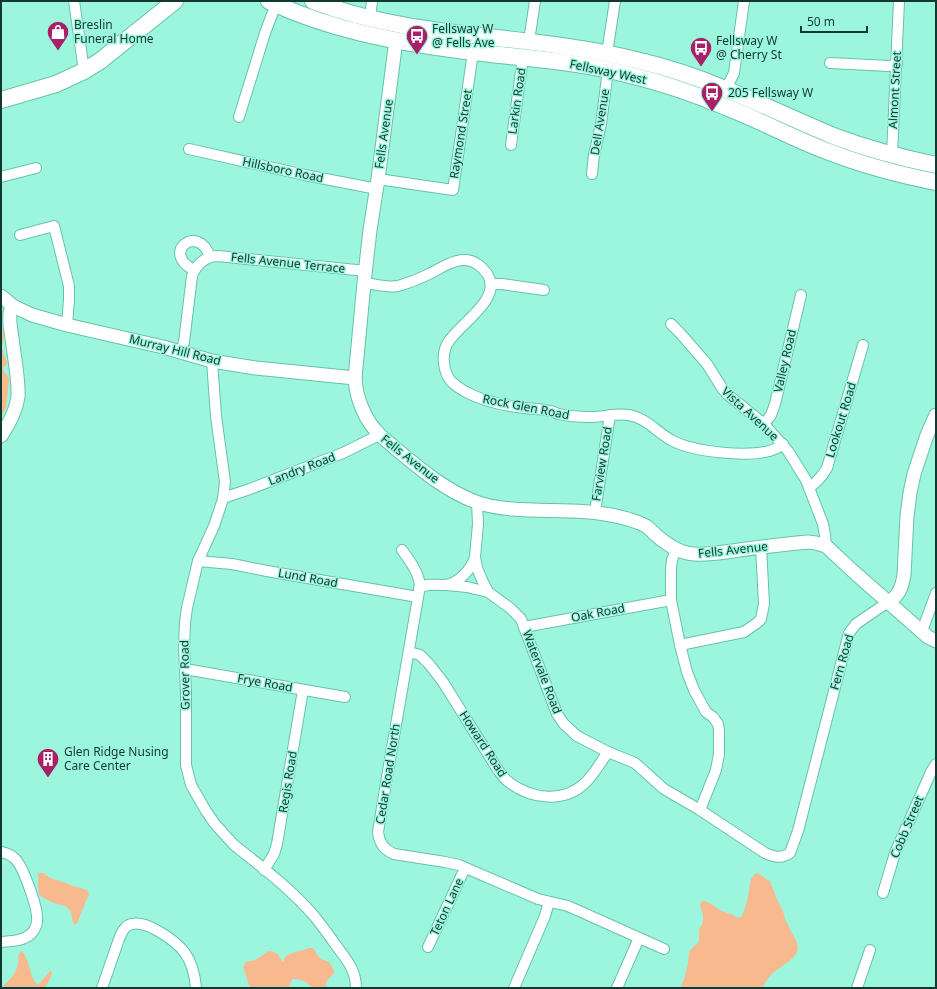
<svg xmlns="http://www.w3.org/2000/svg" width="937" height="989" viewBox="0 0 937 989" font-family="'Noto Sans',sans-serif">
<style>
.green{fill:#f9b98f}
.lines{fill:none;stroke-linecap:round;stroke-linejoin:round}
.minor-casing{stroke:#68c2ab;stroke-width:12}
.tertiary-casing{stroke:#68c2ab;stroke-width:15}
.primary-casing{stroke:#68c2ab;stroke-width:18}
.minor{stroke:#fff;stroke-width:10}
.tertiary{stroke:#fff;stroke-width:13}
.primary{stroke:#fff;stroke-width:16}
.labels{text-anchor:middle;stroke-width:3;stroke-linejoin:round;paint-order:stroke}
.poi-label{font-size:12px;fill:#123930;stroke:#9bf6dd;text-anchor:start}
.street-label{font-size:12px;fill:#123930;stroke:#9bf6dd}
</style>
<rect width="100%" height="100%" fill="#9bf6dd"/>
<!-- green -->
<g class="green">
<path d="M1,323L4,336L2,347L4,356L7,361V364L3,368C3,373 9,375 9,380L6,407L1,417Z"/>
<polygon points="38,873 43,873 50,878 66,883 70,885 87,890 89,894 78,921 76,925 73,923 71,911 65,906 54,903 40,896 38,889"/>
<path d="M756,873C762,874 764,879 770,881L778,902L783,911L785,919L797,943C803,957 779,966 771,975C767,979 765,984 762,988H683L681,986L684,979L688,964L689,952L694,946L697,944L699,941V929L703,923V915L700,905L702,901C710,901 715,908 722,911C725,912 728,913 731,914C736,916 736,920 742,916L747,902L751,879Z"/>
<path d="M309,948H313L318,956L321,959L329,962L334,970V974C329,978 325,981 326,988H313C305,981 302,979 292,979L290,984V988H250L243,967L246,962L255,960L262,956L268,951C281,952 276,956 284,962C284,959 284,958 286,956C288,954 306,949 309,948Z"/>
<path d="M21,951C31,959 28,976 38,985L51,970L52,975L45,988H1C9,981 16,974 18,964C19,959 17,956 21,951Z"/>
</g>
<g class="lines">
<!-- minor casing -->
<g class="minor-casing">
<g id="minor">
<polyline points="74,1 84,71"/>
<polyline points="370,18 372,1"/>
<polyline points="529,41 535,1"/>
<polyline points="607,53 615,1"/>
<polyline points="830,63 889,66 897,64"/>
<polyline points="726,89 734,73 744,1"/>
<polyline points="239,117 265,33 276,4"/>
<polyline points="511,145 523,57"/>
<polyline points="189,149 305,175 377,189"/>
<polyline points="892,155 899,1"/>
<polyline points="592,174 594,155 601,124 608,70"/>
<polyline points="1,177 36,168"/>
<polyline points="378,179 453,190 473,52"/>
<polyline points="20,235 54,226 69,286 69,300 67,325"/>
<path d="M194,270C160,253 198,222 210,257"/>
<path d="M364,283C375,284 387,288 398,286C409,283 419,279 429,274C443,267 462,253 477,264C481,266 485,271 488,275C502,301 458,324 447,344C442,354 443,367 448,377C452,384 459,388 466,392C485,402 505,406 525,408C533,409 542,409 550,411C553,411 556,413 558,414C567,416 576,417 586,417C600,418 614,413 629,415C647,418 657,433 673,441C694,452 746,457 769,451C774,450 779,447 783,444"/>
<polyline points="491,284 502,284 544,290"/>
<polyline points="671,324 680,333 707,364 722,388 727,394 764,424 788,451 806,480 823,524 825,535 826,546"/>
<path d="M181,351L184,342L192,276C196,265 205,256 218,256L366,271"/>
<path d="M212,361L216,416L225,482L223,499L214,526L198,561L187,608L185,623L184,646L186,692V765L191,785L206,811L215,824L234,845C262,867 292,890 315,917C322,926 329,935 335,944C346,959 356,969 356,988"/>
<polyline points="764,424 771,415 775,404 801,295"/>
<path d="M809,488C817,482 822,477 827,468L863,345"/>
<polyline points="223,498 250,489 343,453 379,435"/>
<path d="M477,502L478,524L475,557L477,568L482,580L488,592L510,608L521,619L524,627L557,714L564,724L577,736L608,752L635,763L664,789L700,810L765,853C774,857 782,859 790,853L798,831L849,633L856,624L888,602"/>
<polyline points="595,512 610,415"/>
<path d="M402,550C410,561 419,573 420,586L388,771L378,832C379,843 384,850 394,854L445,862L459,865L538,899L568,906L664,949"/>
<polyline points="676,550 672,560 671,568 671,600 680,645 687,672 694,690 706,712 713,717 718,724 719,730 719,754 716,770 700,810"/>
<polyline points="198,561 232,564 267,571 418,597"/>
<polyline points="447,585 467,587 488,592"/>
<path d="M419,588C427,583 435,585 444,585C458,584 471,570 475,557"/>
<polyline points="524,627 671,600"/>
<polyline points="922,631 936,593"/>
<polyline points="680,645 744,632 757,623 761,619 764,604 761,547"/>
<path d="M409,652L420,655L429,664L443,682L498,770C502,775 505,780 510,783C532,799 563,803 584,784C594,775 600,763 608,752"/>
<polyline points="185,669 345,697"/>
<path d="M1,852C7,853 13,856 17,861C24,870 37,906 37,917C38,923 35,930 31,934C23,941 11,941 1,942"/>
<polyline points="264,870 274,854 277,844 303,690"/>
<polyline points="883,893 895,853 931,772 936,764"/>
<polyline points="428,947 465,868"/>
<path d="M102,988L119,939C121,934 123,929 127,926C143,916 176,941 185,953C192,963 195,976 196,988"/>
<polyline points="514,988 545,916 549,902"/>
<polyline points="617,988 639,938"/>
<polyline points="857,988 870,950"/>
</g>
</g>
<!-- tertiary casing -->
<g class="tertiary-casing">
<g id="tertiary">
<path d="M396,40L378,179L370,230L364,283L355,378C356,398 365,421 380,435C385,440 391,444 396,449C420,469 446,491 476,502C487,506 500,508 512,509C548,512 585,508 620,517C629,519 638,522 646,526C650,529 654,533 657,536C668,545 679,553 694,554C709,555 725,552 739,550C762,547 785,544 808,542L816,543L826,546L855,573L928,637L936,641"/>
<polyline points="1,296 13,306 32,315 67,325 163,347 212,361 256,368 355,378"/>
<path d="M1,436C9,424 16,411 18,397C19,379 14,356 12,338C11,331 9,322 10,314C10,311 12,308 13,306"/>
<path d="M888,602C899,596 902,587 904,575L907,516L910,493L914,474L927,435L936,415"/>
</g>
</g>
<!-- primary casing -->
<g class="primary-casing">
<g id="primary">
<path d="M269,1C328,29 394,42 458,50C516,58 574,60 630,75C663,83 695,94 726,107C762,121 796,140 832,153C866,166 901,175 936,182"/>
<path d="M313,1C417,41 530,33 636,60C666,67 697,77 725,89C763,104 799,122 836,137C868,149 902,158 936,165"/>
<polyline points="1,100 56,84 84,71 100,61 175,1"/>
</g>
</g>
<!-- minor -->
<use href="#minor" class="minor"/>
<!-- tertiary -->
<use href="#tertiary" class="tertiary"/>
<!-- primary -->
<use href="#primary" class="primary"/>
</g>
<!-- icons -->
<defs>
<g id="shop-pin" transform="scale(1.15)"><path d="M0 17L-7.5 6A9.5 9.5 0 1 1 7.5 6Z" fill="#a82067" stroke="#9bf6dd"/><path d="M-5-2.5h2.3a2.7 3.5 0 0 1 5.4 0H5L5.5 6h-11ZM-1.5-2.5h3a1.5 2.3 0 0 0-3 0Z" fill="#fff"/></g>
<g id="bus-pin" transform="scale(1.15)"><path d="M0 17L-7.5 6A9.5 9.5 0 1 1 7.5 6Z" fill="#a82067" stroke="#9bf6dd"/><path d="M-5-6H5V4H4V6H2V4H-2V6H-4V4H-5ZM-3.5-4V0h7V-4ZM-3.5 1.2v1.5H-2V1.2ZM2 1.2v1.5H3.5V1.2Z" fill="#fff"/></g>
<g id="building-pin" transform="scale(1.15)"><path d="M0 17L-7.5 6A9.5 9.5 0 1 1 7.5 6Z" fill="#a82067" stroke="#9bf6dd"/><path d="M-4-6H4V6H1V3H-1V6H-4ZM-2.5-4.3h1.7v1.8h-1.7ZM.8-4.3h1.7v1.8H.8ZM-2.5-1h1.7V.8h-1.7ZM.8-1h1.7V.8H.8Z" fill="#fff"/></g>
</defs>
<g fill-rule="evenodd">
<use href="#shop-pin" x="58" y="32"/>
<use href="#bus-pin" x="417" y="36"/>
<use href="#bus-pin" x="701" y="48"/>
<use href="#bus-pin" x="712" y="93"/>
<use href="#building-pin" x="48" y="759"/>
</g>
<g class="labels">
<!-- poi labels -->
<g class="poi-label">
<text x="74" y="29">Breslin<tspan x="74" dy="14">Funeral Home</tspan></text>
<text x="432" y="33">Fellsway W<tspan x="432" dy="14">@ Fells Ave</tspan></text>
<text x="716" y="45">Fellsway W<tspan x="716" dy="14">@ Cherry St</tspan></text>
<text x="728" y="97">205 Fellsway W</text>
<text x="64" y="756">Glen Ridge Nusing<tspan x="64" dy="14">Care Center</tspan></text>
</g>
<!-- street labels -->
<g class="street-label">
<text transform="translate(608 72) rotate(12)" y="4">Fellsway West</text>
<text transform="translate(895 90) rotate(-87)" y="4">Almont Street</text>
<text transform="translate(517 101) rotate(-82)" y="4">Larkin Road</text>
<text transform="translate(600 122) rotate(-81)" y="4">Dell Avenue</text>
<text transform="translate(384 134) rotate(-82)" y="4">Fells Avenue</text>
<text transform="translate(461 134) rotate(-81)" y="4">Raymond Street</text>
<text transform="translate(283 170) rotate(12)" y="4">Hillsboro Road</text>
<text transform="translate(288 263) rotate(6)" y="4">Fells Avenue Terrace</text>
<text transform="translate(175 350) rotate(14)" y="4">Murray Hill Road</text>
<text transform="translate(785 361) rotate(-77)" y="4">Valley Road</text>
<text transform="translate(526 407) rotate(11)" y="4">Rock Glen Road</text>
<text transform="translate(750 414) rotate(43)" y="4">Vista Avenue</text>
<text transform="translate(841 420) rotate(-73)" y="4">Lookout Road</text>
<text transform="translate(410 459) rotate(38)" y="4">Fells Avenue</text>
<text transform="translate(602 464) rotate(-81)" y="4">Farview Road</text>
<text transform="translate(302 469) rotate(-21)" y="4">Landry Road</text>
<text transform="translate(733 550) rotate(-6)" y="4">Fells Avenue</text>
<text transform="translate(308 578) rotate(10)" y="4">Lund Road</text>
<text transform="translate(598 613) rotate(-11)" y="4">Oak Road</text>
<text transform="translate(842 662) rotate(-74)" y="4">Fern Road</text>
<text transform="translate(542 672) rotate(69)" y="4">Watervale Road</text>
<text transform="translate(185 675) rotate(-91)" y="4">Grover Road</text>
<text transform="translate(265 683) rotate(10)" y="4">Frye Road</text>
<text transform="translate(483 744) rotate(57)" y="4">Howard Road</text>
<text transform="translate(388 774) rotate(-81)" y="4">Cedar Road North</text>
<text transform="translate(288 782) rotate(-81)" y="4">Regis Road</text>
<text transform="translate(907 827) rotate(-67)" y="4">Cobb Street</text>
<text transform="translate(447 907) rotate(-65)" y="4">Teton Lane</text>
</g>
</g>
<!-- border -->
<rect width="937" height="989" fill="none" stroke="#123930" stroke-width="4"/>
<!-- scale -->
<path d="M801 26v6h66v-6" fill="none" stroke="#123930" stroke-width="2"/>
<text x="807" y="26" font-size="12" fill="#123930" stroke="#9bf6dd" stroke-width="3" paint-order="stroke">50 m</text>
</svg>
